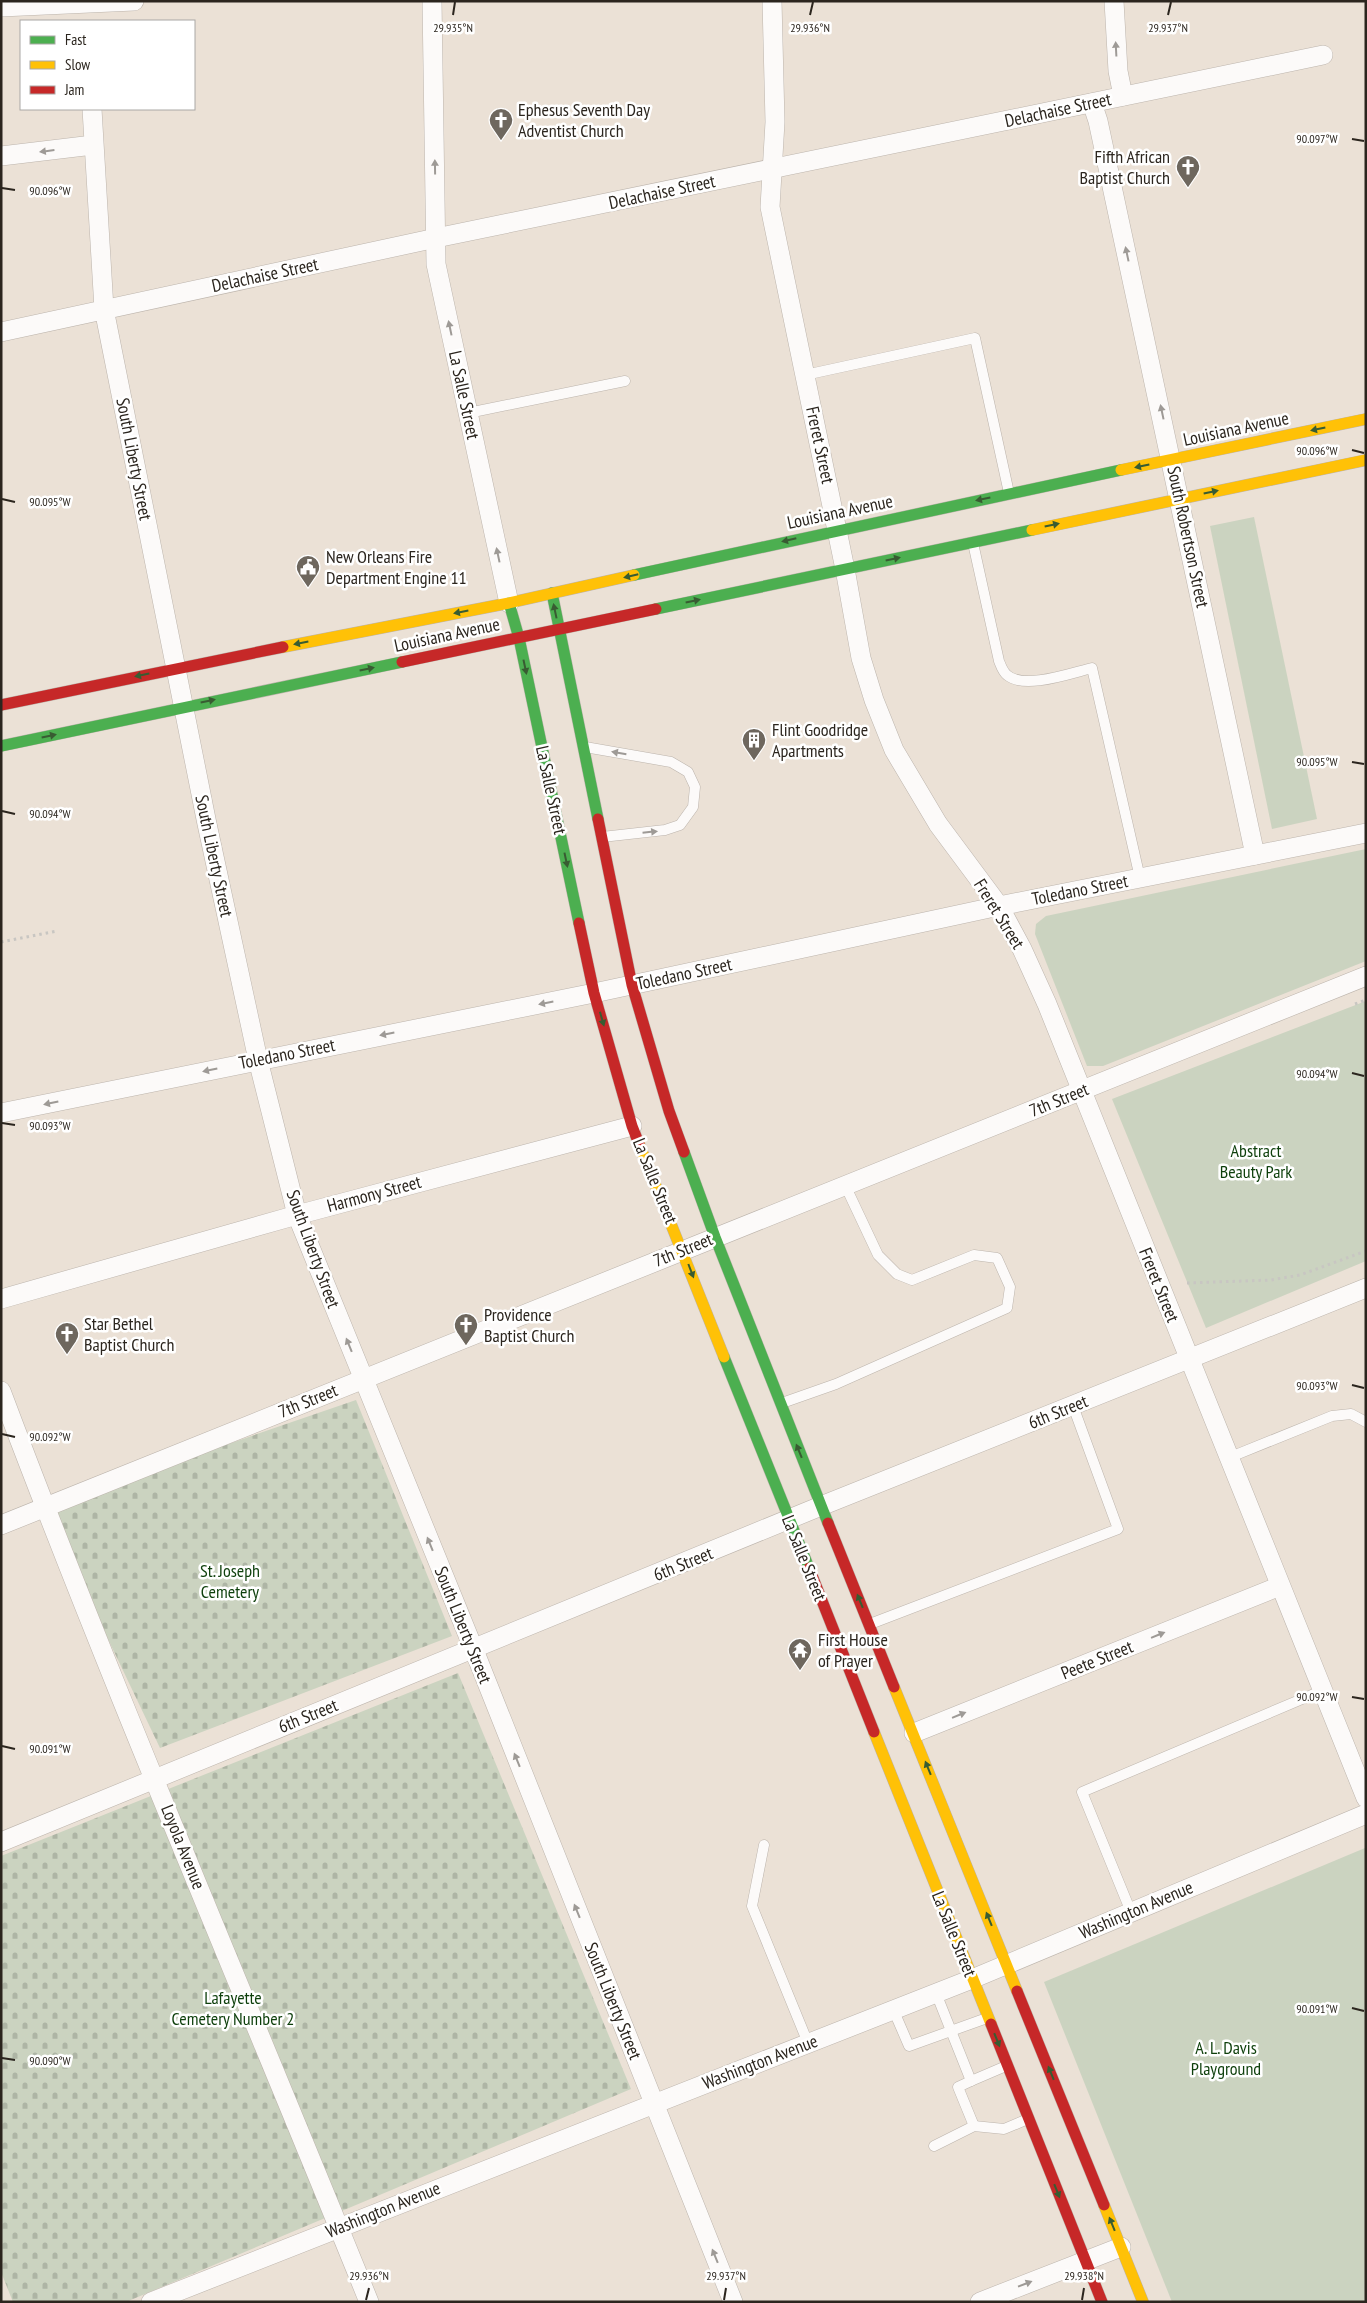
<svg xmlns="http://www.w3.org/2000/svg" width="1367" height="2303" viewBox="0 0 1367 2303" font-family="'PT Sans Narrow',sans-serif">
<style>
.green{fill:#cbd3c0}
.cemetery{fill:url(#cemetery-stones)}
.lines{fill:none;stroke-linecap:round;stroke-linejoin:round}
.lane-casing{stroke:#bcb4ac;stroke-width:11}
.street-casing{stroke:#bcb4ac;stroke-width:20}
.fast-casing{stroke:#bcb4ac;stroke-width:12}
.slow-casing{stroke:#bcb4ac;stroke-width:12}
.jam-casing{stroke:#bcb4ac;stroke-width:12}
.path{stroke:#c8c6c2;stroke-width:3;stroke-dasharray:2.5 4;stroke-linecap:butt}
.lane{stroke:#fcfaf9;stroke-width:10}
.street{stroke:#fcfaf9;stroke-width:19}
.fast{stroke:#4caf50;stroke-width:11}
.slow{stroke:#ffc107;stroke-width:11}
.jam{stroke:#c62828;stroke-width:11}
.oneway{fill:#9e9a96}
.oneway2{fill:#385c32}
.ticks{fill:none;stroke:#2b251e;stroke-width:2}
.labels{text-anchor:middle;stroke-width:5;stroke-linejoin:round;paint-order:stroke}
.poi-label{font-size:18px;fill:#2b251e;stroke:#fff;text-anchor:start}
.street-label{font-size:18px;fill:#2b251e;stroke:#fff}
.park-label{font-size:18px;fill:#0d3f0b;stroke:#fff}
.ticks-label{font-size:12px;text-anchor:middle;fill:#2b251e;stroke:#fff;stroke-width:5;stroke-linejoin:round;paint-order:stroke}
</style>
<defs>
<pattern id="cemetery-stones" width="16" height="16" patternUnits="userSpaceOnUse" patternTransform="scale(1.25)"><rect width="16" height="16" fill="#cbd3c0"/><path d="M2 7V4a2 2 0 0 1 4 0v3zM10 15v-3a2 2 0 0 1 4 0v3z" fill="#aeb5a5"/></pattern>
</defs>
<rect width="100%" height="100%" fill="#ebe1d6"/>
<!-- green -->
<g class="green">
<polygon points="1254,517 1317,819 1272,829 1210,526"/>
<polygon points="1366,849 1366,961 1103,1066 1087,1066 1035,934 1036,924 1046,916"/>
<polygon points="1366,1001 1366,1261 1206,1328 1112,1099"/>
<polygon points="1365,1848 1366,2302 1172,2302 1044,1982"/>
</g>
<!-- cemetery -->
<g class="cemetery">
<polygon points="356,1400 452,1636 160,1748 45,1507"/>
<polygon points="458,1673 631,2089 126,2302 13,2302 1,2272 1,1856"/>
</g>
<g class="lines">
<!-- lane casing -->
<g class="lane-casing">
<g id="lane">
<polyline points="805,375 975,338 1009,493"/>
<polyline points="468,413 625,381"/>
<path d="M973,543L999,661C1001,666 1003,672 1007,675C1024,690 1071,673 1092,668L1140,878"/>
<polyline points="585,747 671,762 688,772 695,787 693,807 680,825 665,830 602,837"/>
<polyline points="782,1403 836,1384 1007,1308 1010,1287 997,1258 974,1255 912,1280 897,1274 878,1255 845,1185"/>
<polyline points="1228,1458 1332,1416 1351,1414 1366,1422"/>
<polyline points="870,1624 1118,1529 1073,1406"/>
<polyline points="764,1845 752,1906 808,2043"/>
<polyline points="1131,1912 1082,1792 1321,1691"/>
<polyline points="936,1993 971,2081 1006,2066"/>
<polyline points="893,2009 909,2046 987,2018"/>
<polyline points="971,2081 958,2087 974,2126"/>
<polyline points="934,2146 974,2126 1004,2129 1028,2119"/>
</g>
</g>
<!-- street casing -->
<g class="street-casing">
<g id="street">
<polyline points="432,1 436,264 509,603"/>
<polyline points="772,1 775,122 770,207 845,569 861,658 874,700 894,750 938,824 999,906 1022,949 1047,1004 1366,1798"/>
<polyline points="1114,1 1118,71 1123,96"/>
<polyline points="1,7 134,1"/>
<polyline points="1092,103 1098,121 1255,855"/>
<polyline points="92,109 104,309 207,824 258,1060 297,1215 474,1650 733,2302"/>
<polyline points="1,156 93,145"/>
<polyline points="1,332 436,238 1323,55"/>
<polyline points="1,1113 594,993 999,906 1366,833"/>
<polyline points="1,1299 297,1215 632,1126"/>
<path d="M1,1391C116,1697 246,1998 369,2302"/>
<polyline points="1,1525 1366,976"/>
<polyline points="914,1733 1280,1586"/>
<polyline points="1,1842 821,1506 1366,1288"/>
<polyline points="151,2302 972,1979 1366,1814"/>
<polyline points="980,2302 1121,2247"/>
</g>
</g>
<!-- fast casing -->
<g class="fast-casing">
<g id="fast">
<polyline points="634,575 1121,470"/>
<polyline points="552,593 598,819"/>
<polyline points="509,603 519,638 579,923"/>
<polyline points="656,609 1032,530"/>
<polyline points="1,746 402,662"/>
<polyline points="684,1152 715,1237 828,1523"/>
<polyline points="724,1357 809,1568"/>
</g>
</g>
<!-- slow casing -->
<g class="slow-casing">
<g id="slow">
<polyline points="1121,470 1366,419"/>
<polyline points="1032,530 1366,460"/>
<polyline points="283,647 509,603 634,575"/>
<polyline points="639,1144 724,1357"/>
<polyline points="894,1687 1017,1991"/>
<polyline points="874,1732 991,2024"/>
<polyline points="1104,2205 1143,2302"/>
</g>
</g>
<!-- jam casing -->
<g class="jam-casing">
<g id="jam">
<polyline points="402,662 656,609"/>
<polyline points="1,705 283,647"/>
<polyline points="598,819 632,985 669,1111 684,1152"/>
<polyline points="579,923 594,993 632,1126 639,1144"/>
<polyline points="828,1523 894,1687"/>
<polyline points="809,1568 874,1732"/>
<polyline points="1017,1991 1104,2205"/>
<polyline points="991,2024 1102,2302"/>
</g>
</g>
<!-- path -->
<g class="path">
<polyline points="1,942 57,931"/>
<polyline points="1355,1004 1366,1000"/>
<polyline points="1187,1283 1271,1280 1300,1275 1366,1251"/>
</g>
<!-- lane -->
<use href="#lane" class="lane"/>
<!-- street -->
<use href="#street" class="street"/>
<!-- fast -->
<use href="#fast" class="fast"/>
<!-- slow -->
<use href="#slow" class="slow"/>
<!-- jam -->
<use href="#jam" class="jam"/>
</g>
<!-- one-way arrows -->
<defs><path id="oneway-solid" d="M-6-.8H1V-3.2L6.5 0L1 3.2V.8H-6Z" transform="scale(1.25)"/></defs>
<g class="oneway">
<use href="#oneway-solid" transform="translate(1116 49) rotate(-93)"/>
<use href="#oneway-solid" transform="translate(47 151) rotate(173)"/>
<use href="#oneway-solid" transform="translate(435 167) rotate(-91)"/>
<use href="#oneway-solid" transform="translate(1127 254) rotate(-102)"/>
<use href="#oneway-solid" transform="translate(450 328) rotate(-102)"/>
<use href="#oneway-solid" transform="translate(1162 412) rotate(-102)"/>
<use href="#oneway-solid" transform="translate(498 555) rotate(-102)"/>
<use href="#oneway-solid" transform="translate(619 753) rotate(-170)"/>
<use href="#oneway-solid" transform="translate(650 832) rotate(-6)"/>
<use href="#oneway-solid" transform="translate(546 1003) rotate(169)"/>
<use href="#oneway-solid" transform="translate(387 1034) rotate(169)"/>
<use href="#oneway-solid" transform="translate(210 1070) rotate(168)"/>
<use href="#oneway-solid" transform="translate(51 1103) rotate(168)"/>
<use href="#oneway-solid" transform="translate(349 1345) rotate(-112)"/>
<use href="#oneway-solid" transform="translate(430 1544) rotate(-112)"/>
<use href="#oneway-solid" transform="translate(1158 1635) rotate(-22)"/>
<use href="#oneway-solid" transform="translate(959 1715) rotate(-22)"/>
<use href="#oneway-solid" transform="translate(517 1760) rotate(-112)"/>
<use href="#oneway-solid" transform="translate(577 1911) rotate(-112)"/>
<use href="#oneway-solid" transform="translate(715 2256) rotate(-112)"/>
<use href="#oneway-solid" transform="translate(1025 2284) rotate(-21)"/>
</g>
<g class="oneway2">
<use href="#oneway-solid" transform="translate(1318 429) rotate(168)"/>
<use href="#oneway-solid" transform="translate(1142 466) rotate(168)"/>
<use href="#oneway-solid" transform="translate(1211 492) rotate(-12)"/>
<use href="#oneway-solid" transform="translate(983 499) rotate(168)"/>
<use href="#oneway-solid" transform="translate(1052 525) rotate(-12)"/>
<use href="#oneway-solid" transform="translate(789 540) rotate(167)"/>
<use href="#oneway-solid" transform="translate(893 559) rotate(-12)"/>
<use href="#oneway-solid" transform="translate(631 576) rotate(167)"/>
<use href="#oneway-solid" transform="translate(693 601) rotate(-12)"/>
<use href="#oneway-solid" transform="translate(555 611) rotate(-102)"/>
<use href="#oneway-solid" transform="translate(461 612) rotate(169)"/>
<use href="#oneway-solid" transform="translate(301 643) rotate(169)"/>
<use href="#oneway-solid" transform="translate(525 667) rotate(78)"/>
<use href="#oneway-solid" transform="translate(367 669) rotate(-12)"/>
<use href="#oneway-solid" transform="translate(142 675) rotate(168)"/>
<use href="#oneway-solid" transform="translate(208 701) rotate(-12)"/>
<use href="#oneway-solid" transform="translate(49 736) rotate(-12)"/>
<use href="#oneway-solid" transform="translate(566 860) rotate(78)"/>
<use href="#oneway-solid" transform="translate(602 1019) rotate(74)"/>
<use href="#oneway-solid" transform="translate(691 1271) rotate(69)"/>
<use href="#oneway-solid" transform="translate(799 1451) rotate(-112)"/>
<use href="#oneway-solid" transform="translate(860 1601) rotate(-112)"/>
<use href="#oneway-solid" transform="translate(928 1768) rotate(-112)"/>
<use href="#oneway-solid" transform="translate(989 1919) rotate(-112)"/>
<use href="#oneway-solid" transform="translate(997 2040) rotate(68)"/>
<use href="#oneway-solid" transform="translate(1051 2073) rotate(-112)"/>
<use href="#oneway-solid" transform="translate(1057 2191) rotate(68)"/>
<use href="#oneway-solid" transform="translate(1112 2224) rotate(-112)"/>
</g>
<!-- ticks -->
<path class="ticks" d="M453,15L455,2M810,15L813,2M1168,15L1171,2M1352,139L1364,141M2,188L15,190M1352,450L1364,453M2,499L15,502M1352,762L1364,764M2,811L15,814M1352,1073L1364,1076M2,1123L15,1125M1352,1385L1364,1388M2,1434L15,1437M1352,1697L1364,1699M2,1746L15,1749M1352,2008L1364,2011M2,2058L15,2060M366,2300L369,2288M724,2300L726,2288M1082,2300L1084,2288"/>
<!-- icons -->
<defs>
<g id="church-pin" transform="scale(1.25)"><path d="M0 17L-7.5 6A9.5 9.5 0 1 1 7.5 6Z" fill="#6e675e" stroke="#fff"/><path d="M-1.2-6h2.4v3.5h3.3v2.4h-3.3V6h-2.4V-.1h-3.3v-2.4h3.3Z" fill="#fff"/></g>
<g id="civic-pin" transform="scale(1.25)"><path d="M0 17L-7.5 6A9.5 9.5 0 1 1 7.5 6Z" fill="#6e675e" stroke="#fff"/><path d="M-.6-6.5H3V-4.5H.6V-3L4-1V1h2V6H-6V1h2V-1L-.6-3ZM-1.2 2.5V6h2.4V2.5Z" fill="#fff"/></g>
<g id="building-pin" transform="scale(1.25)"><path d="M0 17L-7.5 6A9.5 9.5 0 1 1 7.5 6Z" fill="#6e675e" stroke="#fff"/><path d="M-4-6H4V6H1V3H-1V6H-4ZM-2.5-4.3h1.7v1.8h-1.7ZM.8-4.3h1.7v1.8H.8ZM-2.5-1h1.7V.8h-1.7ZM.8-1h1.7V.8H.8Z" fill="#fff"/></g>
<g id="temple-pin" transform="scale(1.25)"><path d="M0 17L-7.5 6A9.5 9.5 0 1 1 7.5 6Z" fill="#6e675e" stroke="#fff"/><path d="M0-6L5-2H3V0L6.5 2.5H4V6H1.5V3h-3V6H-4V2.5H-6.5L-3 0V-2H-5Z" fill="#fff"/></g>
</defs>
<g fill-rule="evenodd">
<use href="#church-pin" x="501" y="120"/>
<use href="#church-pin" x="1188" y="167"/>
<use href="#civic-pin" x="308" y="567"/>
<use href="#building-pin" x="754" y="740"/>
<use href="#church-pin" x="466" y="1325"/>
<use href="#church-pin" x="67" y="1334"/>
<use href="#temple-pin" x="800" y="1650"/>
</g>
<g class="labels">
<!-- poi labels -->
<g class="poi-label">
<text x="518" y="116">Ephesus Seventh Day<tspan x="518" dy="21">Adventist Church</tspan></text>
<text x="1170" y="163" text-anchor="end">Fifth African<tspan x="1170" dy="21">Baptist Church</tspan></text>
<text x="326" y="563">New Orleans Fire<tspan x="326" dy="21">Department Engine 11</tspan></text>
<text x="772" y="736">Flint Goodridge<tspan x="772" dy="21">Apartments</tspan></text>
<text x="484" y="1321">Providence<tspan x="484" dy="21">Baptist Church</tspan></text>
<text x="84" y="1330">Star Bethel<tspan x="84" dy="21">Baptist Church</tspan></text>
<text x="818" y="1646">First House<tspan x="818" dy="21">of Prayer</tspan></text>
</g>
<!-- street labels -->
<g class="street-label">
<text transform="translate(1058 110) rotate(-12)" y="6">Delachaise Street</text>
<text transform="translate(662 192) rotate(-12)" y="6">Delachaise Street</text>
<text transform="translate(265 275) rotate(-12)" y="6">Delachaise Street</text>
<text transform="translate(464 395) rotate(78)" y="6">La Salle Street</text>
<text transform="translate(1236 429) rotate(-12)" y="6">Louisiana Avenue</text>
<text transform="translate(820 445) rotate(78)" y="6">Freret Street</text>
<text transform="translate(134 459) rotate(79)" y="6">South Liberty Street</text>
<text transform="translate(840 512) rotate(-12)" y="6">Louisiana Avenue</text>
<text transform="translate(1188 537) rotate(78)" y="6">South Robertson Street</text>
<text transform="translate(447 635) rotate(-12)" y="6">Louisiana Avenue</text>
<text transform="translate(551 790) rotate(78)" y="6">La Salle Street</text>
<text transform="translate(214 856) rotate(78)" y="6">South Liberty Street</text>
<text transform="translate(1080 890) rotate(-11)" y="6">Toledano Street</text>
<text transform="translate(999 914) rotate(58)" y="6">Freret Street</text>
<text transform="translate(684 974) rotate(-12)" y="6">Toledano Street</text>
<text transform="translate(287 1054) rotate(-11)" y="6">Toledano Street</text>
<text transform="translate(1059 1100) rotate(-22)" y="6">7th Street</text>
<text transform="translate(655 1181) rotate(68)" y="6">La Salle Street</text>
<text transform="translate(374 1194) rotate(-15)" y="6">Harmony Street</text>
<text transform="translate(313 1249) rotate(70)" y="6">South Liberty Street</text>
<text transform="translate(683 1250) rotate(-22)" y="6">7th Street</text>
<text transform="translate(1159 1285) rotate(68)" y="6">Freret Street</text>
<text transform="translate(308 1401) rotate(-22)" y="6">7th Street</text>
<text transform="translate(1058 1412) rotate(-22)" y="6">6th Street</text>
<text transform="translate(804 1558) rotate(68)" y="6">La Salle Street</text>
<text transform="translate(683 1564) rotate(-22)" y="6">6th Street</text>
<text transform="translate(463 1625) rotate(68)" y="6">South Liberty Street</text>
<text transform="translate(1097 1660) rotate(-22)" y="6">Peete Street</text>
<text transform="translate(308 1716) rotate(-22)" y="6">6th Street</text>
<text transform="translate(183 1847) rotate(68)" y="6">Loyola Avenue</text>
<text transform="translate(1136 1910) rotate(-23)" y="6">Washington Avenue</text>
<text transform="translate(954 1934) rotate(68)" y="6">La Salle Street</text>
<text transform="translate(613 2001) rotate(68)" y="6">South Liberty Street</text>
<text transform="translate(760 2062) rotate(-21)" y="6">Washington Avenue</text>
<text transform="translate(383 2210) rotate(-22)" y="6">Washington Avenue</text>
</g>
<!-- park labels -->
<g class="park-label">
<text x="1256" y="1157">Abstract<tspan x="1256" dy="21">Beauty Park</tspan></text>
<text x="230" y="1577">St. Joseph<tspan x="230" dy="21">Cemetery</tspan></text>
<text x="233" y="2004">Lafayette<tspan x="233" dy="21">Cemetery Number 2</tspan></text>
<text x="1226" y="2054">A. L. Davis<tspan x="1226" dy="21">Playground</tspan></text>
</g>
</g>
<g class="ticks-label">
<text x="453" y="32">29.935°N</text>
<text x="810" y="32">29.936°N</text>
<text x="1168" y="32">29.937°N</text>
<text x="1317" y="143">90.097°W</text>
<text x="50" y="195">90.096°W</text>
<text x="1317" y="455">90.096°W</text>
<text x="50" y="506">90.095°W</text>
<text x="1317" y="766">90.095°W</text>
<text x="50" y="818">90.094°W</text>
<text x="1317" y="1078">90.094°W</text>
<text x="50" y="1130">90.093°W</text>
<text x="1317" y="1390">90.093°W</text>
<text x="50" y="1441">90.092°W</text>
<text x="1317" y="1701">90.092°W</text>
<text x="50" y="1753">90.091°W</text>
<text x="1317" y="2013">90.091°W</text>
<text x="50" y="2065">90.090°W</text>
<text x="369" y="2280">29.936°N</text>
<text x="726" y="2280">29.937°N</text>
<text x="1084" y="2280">29.938°N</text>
</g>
<!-- border -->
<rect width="1367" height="2303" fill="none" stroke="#2b251e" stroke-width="5"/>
<!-- legend -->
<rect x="20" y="20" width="175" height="90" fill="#ffffff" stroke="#aaa8a5"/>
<rect x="30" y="36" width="25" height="8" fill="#4caf50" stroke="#aaa8a5"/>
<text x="65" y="45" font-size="15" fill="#2b251e">Fast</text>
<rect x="30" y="61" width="25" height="8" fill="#ffc107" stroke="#aaa8a5"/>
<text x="65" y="70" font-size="15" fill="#2b251e">Slow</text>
<rect x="30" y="86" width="25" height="8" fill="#c62828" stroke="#aaa8a5"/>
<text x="65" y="95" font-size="15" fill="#2b251e">Jam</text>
</svg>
